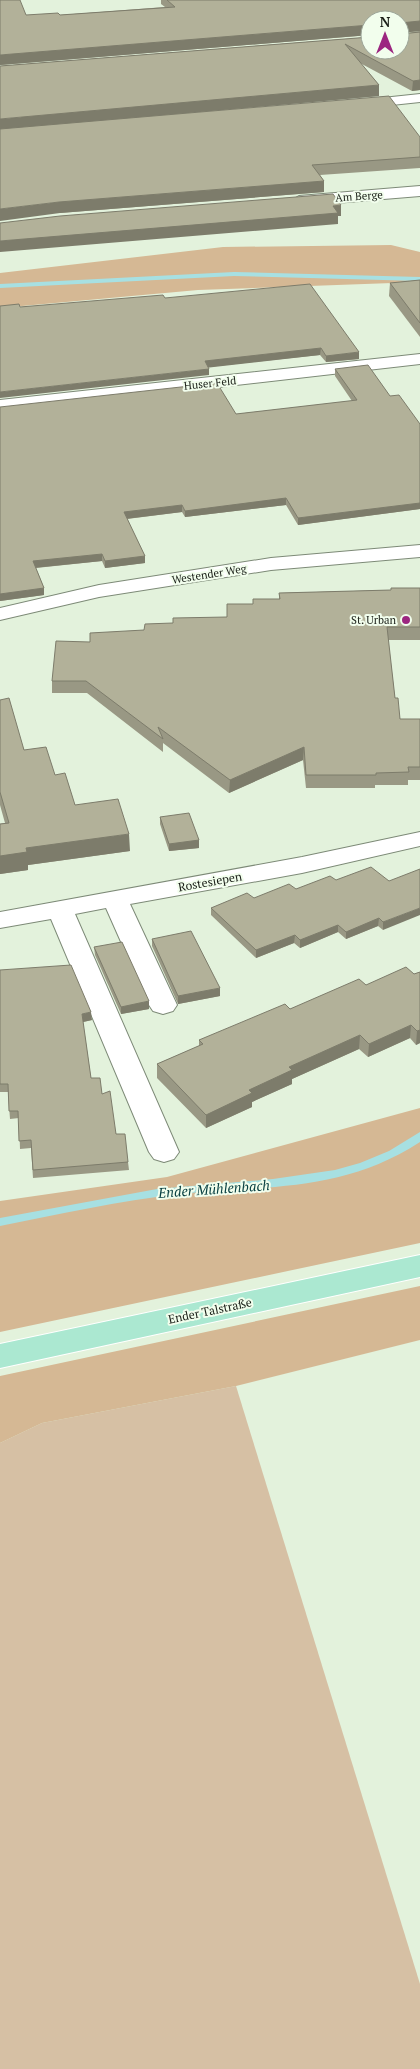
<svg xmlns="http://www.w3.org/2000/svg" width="420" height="2069" viewBox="0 0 420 2069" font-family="'PT Serif',serif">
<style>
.green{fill:#d6c0a4}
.forest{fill:#d5b894}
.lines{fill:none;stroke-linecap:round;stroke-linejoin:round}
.stream{fill:#a7e0e2;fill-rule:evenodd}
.minor-casing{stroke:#7d8a77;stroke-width:2}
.major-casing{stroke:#fff;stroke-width:2}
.minor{fill:#fff;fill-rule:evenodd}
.major{fill:#abe8d1;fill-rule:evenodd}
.wall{fill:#999884;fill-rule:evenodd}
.shaded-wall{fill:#7d7c6b}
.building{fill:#b2b199;stroke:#7d7c6b}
.poi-dot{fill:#9c2680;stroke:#f2feed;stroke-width:2}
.labels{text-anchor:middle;stroke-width:4;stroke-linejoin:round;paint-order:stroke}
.far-street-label{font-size:11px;fill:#1a1f18;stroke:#f2feed}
.far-poi-label{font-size:11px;fill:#1a1f18;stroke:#f2feed;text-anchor:end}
.street-label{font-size:12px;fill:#1a1f18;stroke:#f2feed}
.water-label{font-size:14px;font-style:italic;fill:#0a4042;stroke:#f2feed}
</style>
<rect width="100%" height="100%" fill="#e3f2dc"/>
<!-- green -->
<polygon class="green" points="236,1386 420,1984 420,2069 0,2069 0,1443 42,1423"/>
<!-- forest -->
<g class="forest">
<polygon points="391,245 420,252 420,282 198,290 0,308 0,273 223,247"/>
<polygon points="420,1108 420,1243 0,1332 0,1201 167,1177"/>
<polygon points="420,1286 420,1340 236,1386 42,1423 0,1443 0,1376"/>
</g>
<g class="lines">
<!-- stream -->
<g class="stream">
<polygon points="234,272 420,277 420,281 234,276 0,288 0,284"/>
<path d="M420,1132V1142C341,1193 268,1185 179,1194C119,1201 59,1214 0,1226V1218L157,1189L273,1179L335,1170L360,1163L389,1151Z"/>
</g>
<!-- minor casing -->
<g class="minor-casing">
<g id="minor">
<polygon points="420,94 420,102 354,109 347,105 354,101"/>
<polygon points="420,186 420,196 299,206 291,201 299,196"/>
<polygon points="420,354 420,364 0,412 0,400"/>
<polygon points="420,545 420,557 271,570 99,597 0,620 0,608 99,585 271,558"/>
<polygon points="420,832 420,846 302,873 130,904 177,1005 173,1011 163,1014 153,1011 149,1005 106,908 75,914 179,1152 174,1159 164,1162 154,1159 149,1152 51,919 0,928 0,912 302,857"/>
</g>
</g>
<!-- major casing -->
<g class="major-casing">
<polygon id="major" points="420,1255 420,1277 0,1368 0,1344"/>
</g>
<!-- minor -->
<use href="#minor" class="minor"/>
<!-- major -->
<use href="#major" class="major"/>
</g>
<!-- wall -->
<g class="wall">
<path d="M161,0H420V90L412,91L360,63L379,85V96L92,122L420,137V168L320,175L324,181V192L60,213L0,66L370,37L400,50L370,20V35L0,65L26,15H60L165,7L161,4ZM420,31L401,34L400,33Z"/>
<polygon points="420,280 420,337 389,296 390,283"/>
<polygon points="165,298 359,359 326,362 320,355 208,367 209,375 20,307"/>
<polygon points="335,369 390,396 420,424 420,509 298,525 286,505 185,517 182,512 127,519 145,556 145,563 105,568 102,561 36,568 44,588 44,595 0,601 0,407 236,414 352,401 335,376"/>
<polygon points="420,588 420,640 388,640 395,698 400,719 420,719 420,780 408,780 408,785 375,785 375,788 306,788 303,760 229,793 163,743 163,752 87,693 52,693 52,681 90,642 144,630 173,623 227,617 227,604 253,604 279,599 279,593 391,590"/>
<polygon points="0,700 24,750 55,775 75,805 130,851 28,865 28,870 0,874 0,824 5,823 0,805"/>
<polygon points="160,817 199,840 199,848 169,851 160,824"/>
<polygon points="336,880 389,881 383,930 378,926 346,939 338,932 300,948 294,943 256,958 211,915 211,908 254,898 296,889"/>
<polygon points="152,939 220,996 178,1004 152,946"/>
<polygon points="94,947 149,1009 121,1014 95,955"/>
<polygon points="0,970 92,1020 83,1022 91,1078 102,1094 116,1134 128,1162 129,1170 33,1178 31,1148 20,1149 19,1118 10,1119 8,1092 0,1092"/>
<polygon points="420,972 420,1043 416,1045 410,1038 368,1057 359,1049 292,1079 292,1084 252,1102 252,1107 206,1128 157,1078 157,1064 199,1046 199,1040 290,1009 366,985 414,974"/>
</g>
<!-- shaded-wall -->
<g class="shaded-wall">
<polygon points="420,21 420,31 400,33 400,23"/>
<polygon points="370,25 370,35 0,65 0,55"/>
<polygon points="420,80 420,90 412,91 413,81"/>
<polygon points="379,85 379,96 0,130 0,119"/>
<polygon points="324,181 324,192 60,213 0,221 0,209 59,202"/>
<polygon points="341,205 341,216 338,216 338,224 0,252 0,241"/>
<polygon points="321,348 320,355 205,368 205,361"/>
<polygon points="359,352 359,359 326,362 326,356"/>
<polygon points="209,369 209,375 0,398 0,392"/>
<polygon points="286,498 286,505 185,517 185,511"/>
<polygon points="420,503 420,509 298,525 298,518"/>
<polygon points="182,505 182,512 125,519 124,512"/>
<polygon points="102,554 102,561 33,568 33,561"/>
<polygon points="145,556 145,563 105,568 105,561"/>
<polygon points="44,588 44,595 0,601 0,594"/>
<polygon points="304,747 303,760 229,793 230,780"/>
<polygon points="129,834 130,851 28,865 28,870 0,874 0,856 26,848"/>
<polygon points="199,840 199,848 169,851 169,844"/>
<polygon points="420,908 420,915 383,930 383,922"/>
<polygon points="379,918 378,926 346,939 346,932"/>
<polygon points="338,925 338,932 300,948 300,940"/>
<polygon points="295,935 294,943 256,958 256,950"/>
<polygon points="220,988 220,996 178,1004 178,996"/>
<polygon points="149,1001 149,1009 121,1014 121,1007"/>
<polygon points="91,1012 92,1020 83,1022 82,1014"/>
<polygon points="411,1025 410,1038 368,1057 369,1044"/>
<polygon points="420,1030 420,1043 416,1045 417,1031"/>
<polygon points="360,1035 359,1049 292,1079 292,1084 252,1102 252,1107 206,1128 206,1115 289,1067"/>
</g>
<!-- building -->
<g class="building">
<polygon points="0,0 20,0 26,15 58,13 60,15 175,7 167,0 420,0 420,21 400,23 400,20 370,20 370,25 0,55"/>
<polygon points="400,29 401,34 420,32 420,80 413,81 345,44 379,85 0,119 0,66 370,37 370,50 400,50"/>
<polygon points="389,96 420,137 420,157 312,165 324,181 59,202 0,209 0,129"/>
<polygon points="333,194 341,205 333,206 338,213 0,241 0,223 60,216"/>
<polygon points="420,280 420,323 390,283"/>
<polygon points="310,284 359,352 326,356 321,348 205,361 209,369 0,392 0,306 19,304 20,307 163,295 165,298"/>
<polygon points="368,365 390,396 399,395 420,424 420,503 298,518 286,498 185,511 182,505 124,512 145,556 105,561 102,554 33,561 44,588 0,594 0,407 217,383 236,414 357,400 335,369"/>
<polygon points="391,588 420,588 420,627 387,627 395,698 398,698 400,719 420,719 420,767 408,767 409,772 376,773 376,775 306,775 304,747 230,780 158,727 163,739 86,681 52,681 56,641 90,642 90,633 144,630 145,624 173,623 173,618 227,617 227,604 253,604 253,599 280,599 279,593 391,590"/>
<polygon points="9,698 24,750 46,747 55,775 65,773 75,805 118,799 129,834 26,848 27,852 0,856 0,824 9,823 0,792 0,700"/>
<polygon points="189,813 199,840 169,844 160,817"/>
<polygon points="371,867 389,881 420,869 420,908 383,922 379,918 346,932 338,925 300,940 295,935 256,950 211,908 247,893 254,898 289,884 296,889 330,876 336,880"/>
<polygon points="191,931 220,988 178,996 152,939"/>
<polygon points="122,942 149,1001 121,1007 94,947"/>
<polygon points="71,965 91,1012 82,1014 91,1078 100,1078 102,1094 110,1091 116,1134 125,1134 128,1162 33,1170 31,1140 19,1141 18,1111 9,1111 8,1084 0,1084 0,970"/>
<polygon points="406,967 414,974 420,972 420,1030 417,1031 411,1025 369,1044 360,1035 289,1067 292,1070 249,1090 252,1093 206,1115 157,1064 203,1044 199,1040 285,1004 290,1009 359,979 366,985"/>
</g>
<!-- markers -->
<circle class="poi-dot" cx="406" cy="620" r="5"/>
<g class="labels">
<!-- far-street labels -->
<g class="far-street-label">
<text transform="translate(359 196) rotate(-4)" y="4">Am Berge</text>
<text transform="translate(210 383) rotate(-6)" y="4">Huser Feld</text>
<text transform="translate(209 574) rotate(-9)" y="4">Westender Weg</text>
</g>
<!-- far-poi labels -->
<g class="far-poi-label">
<text x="396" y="624">St. Urban</text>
</g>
<!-- street labels -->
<g class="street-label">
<text transform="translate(210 882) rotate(-10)" y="4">Rostesiepen</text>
<text transform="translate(210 1311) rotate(-12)" y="4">Ender Talstraße</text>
</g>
<!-- water labels -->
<g class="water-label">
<text transform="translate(214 1189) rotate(-4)" y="5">Ender Mühlenbach</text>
</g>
</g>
<!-- north arrow -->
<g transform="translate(385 35)"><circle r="24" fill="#f2feed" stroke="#9ca598"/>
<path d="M0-4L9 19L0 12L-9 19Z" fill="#9c2680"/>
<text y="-8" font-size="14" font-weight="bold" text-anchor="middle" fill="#1a1f18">N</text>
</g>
</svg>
